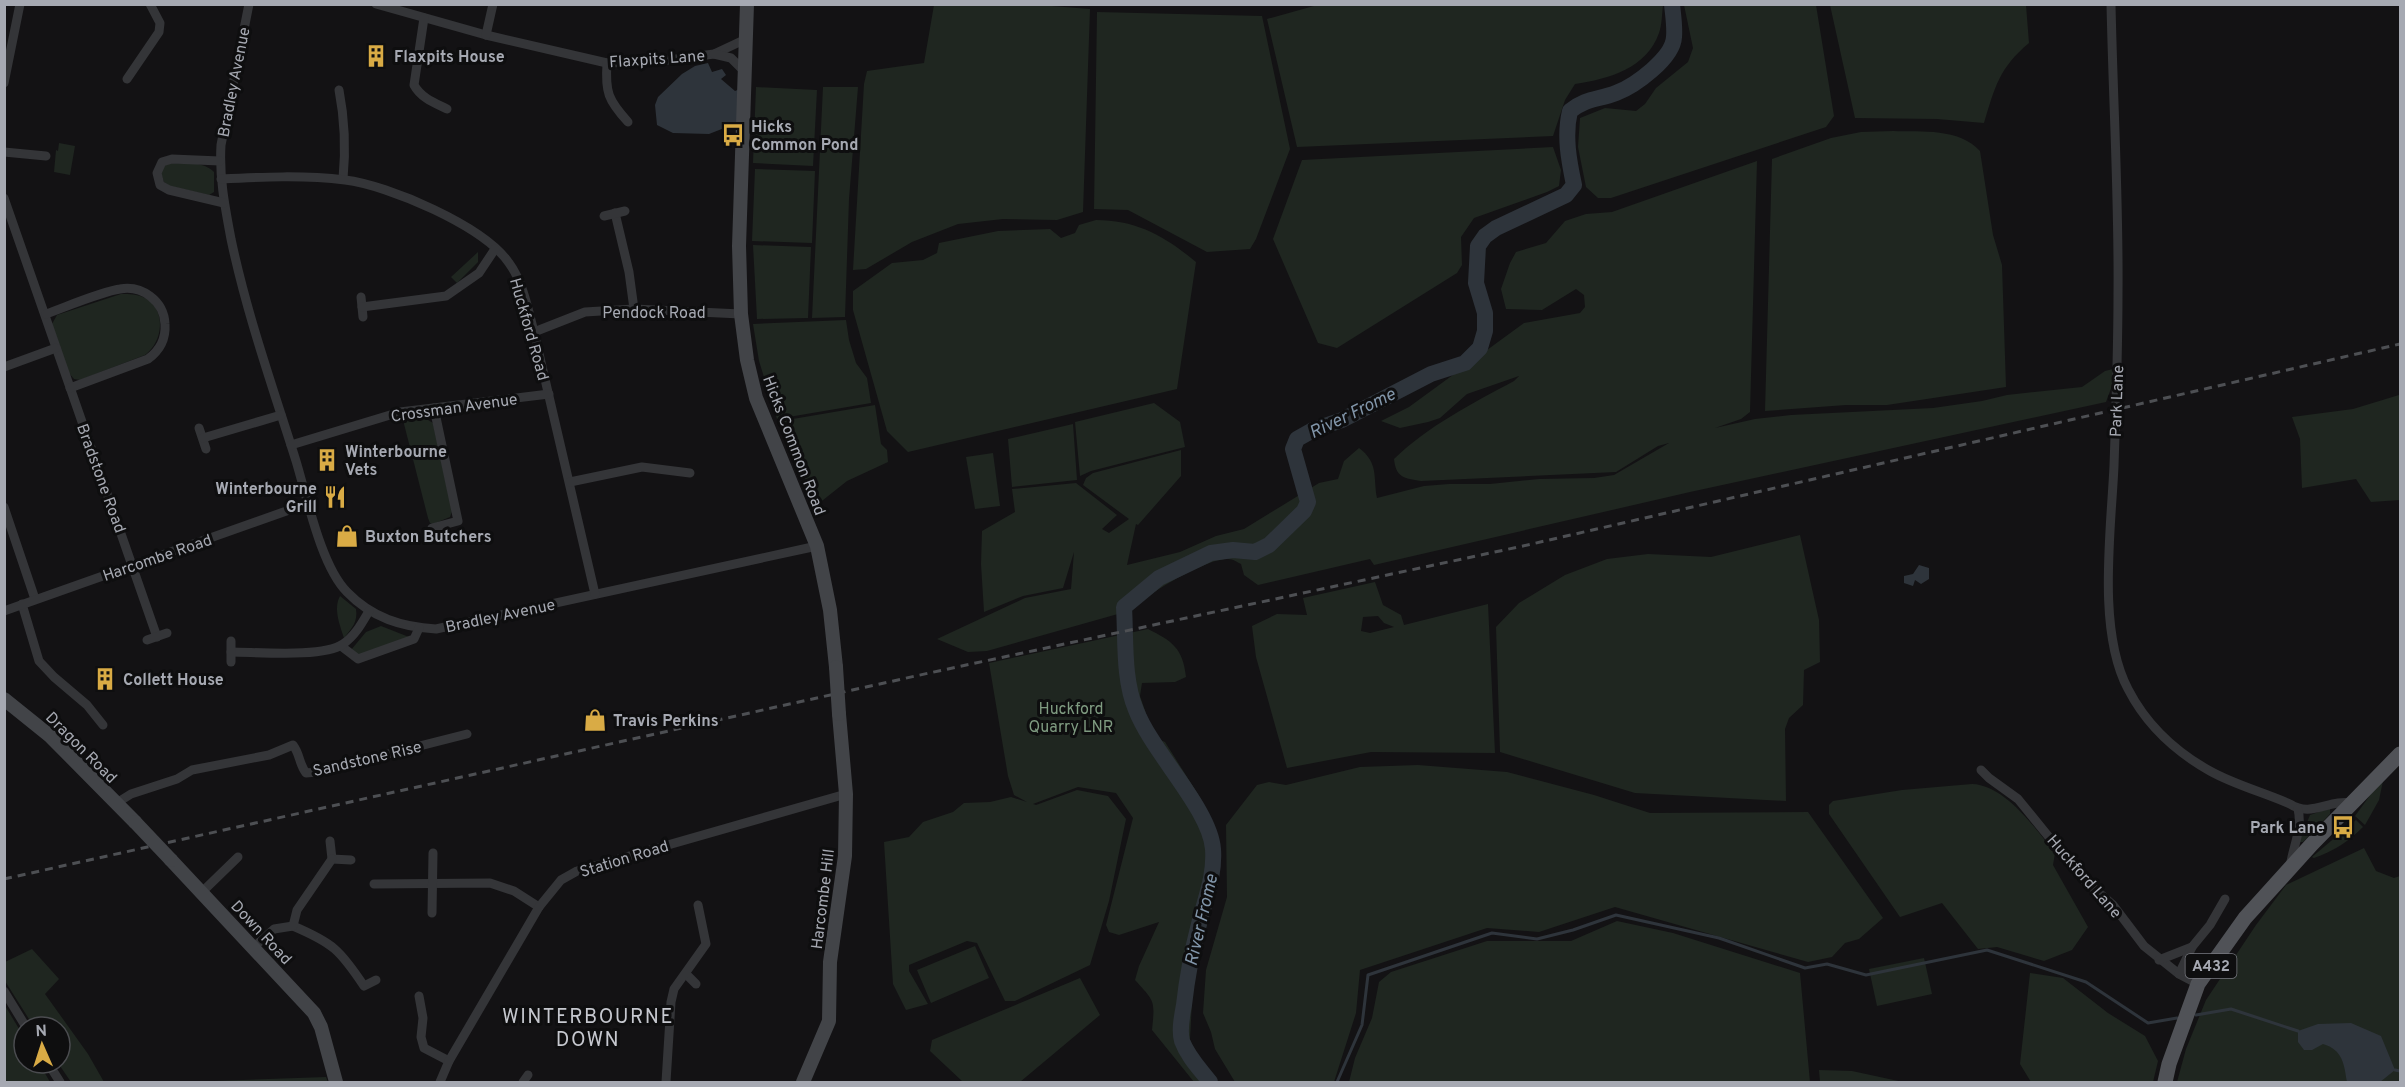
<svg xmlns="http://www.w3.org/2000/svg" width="2405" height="1087" viewBox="0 0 2405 1087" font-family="Overpass,sans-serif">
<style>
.green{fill:#1f2620;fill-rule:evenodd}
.water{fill:#2e343b}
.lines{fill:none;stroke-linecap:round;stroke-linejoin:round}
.stream{stroke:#2e343b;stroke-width:3}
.river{stroke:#2e343b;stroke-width:16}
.street{stroke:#343538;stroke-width:9}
.secondary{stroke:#424448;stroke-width:14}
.primary{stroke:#505257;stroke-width:15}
.rail{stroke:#4d4f53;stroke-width:3;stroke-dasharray:8 6;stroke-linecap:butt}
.secondary-bridge{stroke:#424448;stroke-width:14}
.labels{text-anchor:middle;stroke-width:6;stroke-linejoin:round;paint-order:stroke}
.shield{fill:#0e0e0f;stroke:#787a81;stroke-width:1.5}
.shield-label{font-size:15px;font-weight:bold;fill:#a6a9b2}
.poi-label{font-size:16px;font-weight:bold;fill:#a6a9b2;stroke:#0e0e0f;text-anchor:start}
.street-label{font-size:16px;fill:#a6a9b2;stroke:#0e0e0f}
.park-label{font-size:16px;fill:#7f9b81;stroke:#0e0e0f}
.water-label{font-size:18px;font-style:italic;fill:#8195a9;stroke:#0e0e0f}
.quarter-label{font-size:20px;letter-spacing:1.5px;fill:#c6c8cf;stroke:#0e0e0f}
</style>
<rect width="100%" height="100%" fill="#131214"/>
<!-- green -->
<g class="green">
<path d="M1321,4H1663V5C1662,13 1662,25 1659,33C1647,68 1609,79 1575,84L1565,100L1553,136L1297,147L1267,19Z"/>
<polygon points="1039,5 1090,9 1083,212 1057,220 1003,219 958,224 912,242 866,269 853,270 864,84 867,71 924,63 934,5"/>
<polygon points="1684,5 1816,5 1834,116 1826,127 1611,198 1598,198 1586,187 1578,147 1580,118 1605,108 1636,111 1645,104 1656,88 1688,62 1693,48"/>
<path d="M1830,5H2026L2029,43C1999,68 1995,87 1984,123L1937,119L1855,118Z"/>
<polygon points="1097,12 1262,16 1290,149 1256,239 1250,249 1207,252 1128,210 1094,209"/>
<polygon points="756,87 817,90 813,166 753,163"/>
<polygon points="823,87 858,87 849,199 845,317 812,318"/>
<path d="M1893,131C1922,132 1959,128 1980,151L1993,235L2002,265L2006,387L1887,405H1846L1765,411L1772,159L1831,138L1861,132Z"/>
<polygon points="59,143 75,146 70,175 54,172 56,150 58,151"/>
<polygon points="1553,147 1561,170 1559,186 1547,192 1474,218 1461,237 1462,265 1457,273 1337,348 1318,343 1273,239 1302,160"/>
<path d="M1757,161L1750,412L1741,419L1715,428L1755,419L1791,415L1933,408L1982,401L2007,395L2082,387L2105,371L2113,369V383L2106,402L1690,492L1374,565L1370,559L1258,585L1244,575L1241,564C1237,562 1233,559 1228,559C1207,558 1146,594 1132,610L987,651L968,652L937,639L1025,598L1071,589L1074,552L1063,588L1023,596L984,612L981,564L982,531L1015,512L1012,489L1076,483L1117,515L1102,529L1109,533L1129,519L1083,485L1086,478L1093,473L1181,450V476L1138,525L1136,524L1127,565L1180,552L1216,536L1244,529L1319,483L1338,479L1344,461L1359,448C1379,463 1373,477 1377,498L1424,486L1449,484H1490L1539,479L1594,478L1614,475L1669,443L1658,446L1616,472L1421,481C1404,478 1396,478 1394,459C1428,426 1473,403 1514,381L1519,376L1467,394L1440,418L1428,422L1400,428L1381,421L1409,407L1524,323L1580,313L1585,307L1584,295L1576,289L1542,310L1506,309L1501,289L1510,263L1516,252L1546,243L1565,221L1586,214L1612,212Z"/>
<path d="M172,163C187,164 203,161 214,172V192L209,195L170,186L164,182L161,173L165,165Z"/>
<polygon points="755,169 815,171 812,243 752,241"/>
<path d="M1096,220C1136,220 1165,236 1196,262L1177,389L908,452L887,431L853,310V291L892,263L923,260L937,253L939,243L998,231L1050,229L1061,238L1075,233L1079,225Z"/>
<polygon points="753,245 811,247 808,318 757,319"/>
<polygon points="478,252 478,262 457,283 451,277"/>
<path d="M121,294C129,294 138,294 145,298C167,310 163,342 145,355L80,380L74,379L69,373L52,324L57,315Z"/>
<polygon points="846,320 849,340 856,363 867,378 871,403 777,419 759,361 753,324"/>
<polygon points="2399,395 2400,500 2371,502 2356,479 2302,488 2300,439 2292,417 2353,409"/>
<polygon points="1154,403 1180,422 1185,447 1091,471 1080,476 1075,422"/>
<polygon points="875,405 881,444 887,450 888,462 847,481 818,504 801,471 781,421"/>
<polygon points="423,417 433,423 452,511 450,517 433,524 430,523 428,518 403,420"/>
<polygon points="1073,424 1077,480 1012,487 1008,439"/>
<polygon points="993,453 1000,506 975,509 966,457"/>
<polygon points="1800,535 1819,620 1820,662 1804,670 1803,705 1789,718 1785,729 1786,801 1635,793 1500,752 1496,627 1519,603 1565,575 1607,559 1648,554 1711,557"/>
<path d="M1375,582L1383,605L1401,615L1404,625L1488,604L1495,753L1371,752L1287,768L1256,657L1252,626L1277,614L1307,615L1303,598ZM1378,616L1384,623L1394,627L1370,633L1361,631L1363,617Z"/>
<path d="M340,596L356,609C358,622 352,628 344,638C340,625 333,609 340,596Z"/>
<polygon points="381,626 409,637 358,656 351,650 366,632"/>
<path d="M1148,629C1172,641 1183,648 1186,677L1175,682L1142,683L1140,696L1154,737L1165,742L1182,769L1201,799L1220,843V868L1193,983L1190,1040L1204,1070L1216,1082H1194L1152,1030C1155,1000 1155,1002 1135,980L1139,966L1159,922L1119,935L1109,932L1106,925L1133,818L1116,793L1078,787L1033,804L1036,805L1077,790L1108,796L1126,819L1109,901L1090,965L1015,1001H1005L977,943L967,941L909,965V971L928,1004L906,1010L893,984L884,842L909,837L923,822L953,812L964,803L990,802L1011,797L1027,802L1014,795L1008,776L989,663Z"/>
<polygon points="1418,765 1507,772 1594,795 1650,813 1808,812 1883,918 1859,939 1845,943 1832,957 1808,962 1615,907 1539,932 1487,928 1360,970 1356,1013 1334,1082 1235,1082 1215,1049 1211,1032 1203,1013 1206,970 1227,897 1226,825 1257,785 1269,782 1286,785 1360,767"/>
<polygon points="2383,781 2379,800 2365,825 2355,816 2371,794"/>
<path d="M1972,784C2005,785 2036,829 2055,853L2053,865L2088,927L2072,950L2044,961L1997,947L1978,949L1942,903L1900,917L1829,814V805L1833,801L1902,790Z"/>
<polygon points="2330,808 2330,814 2303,842 2299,842 2310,815"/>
<path d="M2356,820L2363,827C2348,842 2334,851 2314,858L2312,857Z"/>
<polygon points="2364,848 2376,871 2394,878 2400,876 2400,1082 2177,1082 2186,1049 2206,1000 2256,925 2286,885"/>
<polygon points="1617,921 1673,933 1800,973 1810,1082 1349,1082 1355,1058 1372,1018 1379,982 1391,972 1487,941 1571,941"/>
<polygon points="975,946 989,978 931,1003 917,970"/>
<polygon points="32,949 59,979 45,994 88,1054 104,1082 71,1082 58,1063 60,1063 60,1027 34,1027 5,981 5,962"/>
<polygon points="1924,958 1932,994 1877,1006 1869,969"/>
<polygon points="2030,973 2063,978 2108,1013 2145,1036 2158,1061 2153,1082 2031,1082 2020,1064"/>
<polygon points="1080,978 1100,1015 1020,1082 963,1082 930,1051 932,1040"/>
<polygon points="4,1004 24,1037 24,1063 39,1063 50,1082 5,1082"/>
<polygon points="1819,1070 1852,1071 1903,1082 1820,1082"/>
<polygon points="326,1077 328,1082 186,1082"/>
</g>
<!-- water -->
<g class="water">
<polygon points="708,63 712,72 722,69 726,75 721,79 735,91 740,89 737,123 709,134 673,133 657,125 655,105 658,97 682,74 695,66"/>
<polygon points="1919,565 1929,568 1929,579 1921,584 1915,580 1913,586 1904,583 1904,576 1913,574"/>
<path d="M2351,1023L2381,1036L2395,1070L2380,1082H2347C2344,1064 2343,1050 2323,1044L2312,1050H2304L2298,1042V1031L2318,1024Z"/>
</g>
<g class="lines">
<!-- stream -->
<g class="stream">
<polyline points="2196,1015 2231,1009 2298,1031"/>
<polyline points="2395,1070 2400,1071"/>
<polyline points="1337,1082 1362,1025 1368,975 1492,933 1537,939 1573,930 1616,915 1719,938 1805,968 1827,964 1866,975 1987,950 2086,982 2148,1023 2177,1018"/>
</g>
<!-- river -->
<path class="river" d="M1210,1082C1200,1069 1188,1057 1182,1041C1179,1030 1182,1016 1184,1005C1187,978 1192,951 1199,924C1205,899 1215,876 1213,849C1210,809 1152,752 1136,710C1123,679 1126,640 1124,607L1159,578L1211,553L1233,550L1255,552L1269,545L1304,511L1308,502L1293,449L1297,439L1313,430L1342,420L1431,374L1465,363L1480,348L1485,331V313L1476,283L1478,246L1485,236L1496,228L1566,195L1574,185C1569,161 1564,136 1570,111C1586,98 1598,100 1616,93C1635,86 1673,58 1674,37C1675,26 1673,15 1672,4"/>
<!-- street -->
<g class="street">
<path d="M249,4L221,145C219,177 225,207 231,239C247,315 273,388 296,461C307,497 321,566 347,592C372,618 402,627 436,629L817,546"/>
<polyline points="376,4 486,35 607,63 661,61 714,54 746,39"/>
<path d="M2111,4C2113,101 2119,198 2118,294C2118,351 2116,409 2114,466C2111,531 2097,631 2128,689C2146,724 2176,752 2210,771C2235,785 2263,792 2290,804C2311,818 2329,799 2352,803"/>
<path d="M424,18L414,85C421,98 435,103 447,109"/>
<polyline points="486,35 493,4"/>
<polyline points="714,54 731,58 745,72"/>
<path d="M607,63C605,92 608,100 628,122"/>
<polyline points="127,79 159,32 160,23 150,4"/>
<polyline points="4,83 20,4"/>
<path d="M339,90C345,121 346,148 343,179"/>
<polyline points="4,152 46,156"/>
<polyline points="220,161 172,159 162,162 157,173 160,185 169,190 224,203"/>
<path d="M221,179C262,177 304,175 345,180C388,185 484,226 509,263C523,282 528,309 534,332L595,594"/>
<polyline points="4,198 157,637"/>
<polyline points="615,213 629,272 634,309"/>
<polyline points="604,216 625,211"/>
<polyline points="361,297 363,317"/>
<polyline points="362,307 446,296 479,273 495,249"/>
<path d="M46,314C66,307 100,292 120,289C142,285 164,301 165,324C166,339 159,351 148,359L70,388"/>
<polyline points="534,332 585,312 634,309 741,314"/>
<polyline points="4,367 56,348"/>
<polyline points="199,428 206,449"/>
<polyline points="203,438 281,415"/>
<polyline points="291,445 400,412 549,394"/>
<polyline points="570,482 642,467 690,473"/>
<polyline points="4,507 35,599"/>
<polyline points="432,528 458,521 434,408"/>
<polyline points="22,604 39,661 54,677 87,705 103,725"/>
<polyline points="4,611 309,503"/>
<polyline points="147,640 167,633"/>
<polyline points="341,646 358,659 414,639 419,628"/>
<path d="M231,652C257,652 323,658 343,644C355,636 362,623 369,611"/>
<polyline points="231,662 231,641"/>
<polyline points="1981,770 1989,778 2018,799 2083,879 2113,905 2144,946 2179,974 2198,984"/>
<path d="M115,804L131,794L177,779L192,770L269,755L293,745C300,754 299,764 306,773L317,772L467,734"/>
<polyline points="330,841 332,859 351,860"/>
<path d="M2290,868C2292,848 2303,830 2298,809"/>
<polyline points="374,884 490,883 514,891 539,907"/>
<polyline points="202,892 238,857"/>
<polyline points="432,913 433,853"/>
<path d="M293,926C333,943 340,950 364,986L376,980"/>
<polyline points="254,947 274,929 293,926 297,910 332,859"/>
<polyline points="2159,960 2192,947"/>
<polyline points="686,974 696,984"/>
<polyline points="2179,974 2192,947 2210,925 2225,899"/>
<polyline points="4,991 26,1027"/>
<polyline points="419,996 423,1018 421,1037 424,1048 449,1061"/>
<polyline points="48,1063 60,1082"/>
<polyline points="440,1082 449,1061 539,907 561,880 577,871 846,794"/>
<polyline points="523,1082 528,1075"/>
<polyline points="666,1082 671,1002 674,989 706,944 698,905"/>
</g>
<!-- secondary -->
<g class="secondary">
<polyline points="747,4 739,246 741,314 747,360 756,398 817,546 830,610 836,667"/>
<polyline points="4,699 50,736 135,822"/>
<polyline points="171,860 314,1013 321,1027 336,1082"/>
<polyline points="803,1082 829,1021 830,962 845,856 846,794 839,714"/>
</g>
<!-- primary -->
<polyline class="primary" points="2165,1082 2169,1064 2198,984 2245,918 2312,844 2400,754"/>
<!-- rail -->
<polyline class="rail" points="4,879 929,673 1523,546 2400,344"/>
<!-- secondary-bridge -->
<g class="secondary-bridge">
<polyline points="836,667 839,714"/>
<polyline points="135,822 171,860"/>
</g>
</g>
<!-- icons -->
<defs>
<g id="building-bare" transform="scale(1.8)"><path d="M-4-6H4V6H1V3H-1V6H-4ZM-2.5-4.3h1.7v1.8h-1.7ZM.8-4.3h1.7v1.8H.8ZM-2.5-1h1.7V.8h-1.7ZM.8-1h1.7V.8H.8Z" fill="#d9ab45" stroke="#0e0e0f" stroke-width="2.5" paint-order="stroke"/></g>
<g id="bus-bare" transform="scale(1.8)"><path d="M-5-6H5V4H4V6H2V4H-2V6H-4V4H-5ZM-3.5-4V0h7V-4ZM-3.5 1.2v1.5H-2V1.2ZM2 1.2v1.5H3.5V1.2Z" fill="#d9ab45" stroke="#0e0e0f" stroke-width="2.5" paint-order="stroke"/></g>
<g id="restaurant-bare" transform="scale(1.8)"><path d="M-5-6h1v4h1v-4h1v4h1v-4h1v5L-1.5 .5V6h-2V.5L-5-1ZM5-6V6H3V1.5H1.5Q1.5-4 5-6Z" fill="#d9ab45" stroke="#0e0e0f" stroke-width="2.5" paint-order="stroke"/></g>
<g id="shop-bare" transform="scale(1.8)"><path d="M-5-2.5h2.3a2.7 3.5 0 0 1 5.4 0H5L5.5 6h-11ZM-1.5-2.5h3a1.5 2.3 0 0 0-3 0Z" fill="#d9ab45" stroke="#0e0e0f" stroke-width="2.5" paint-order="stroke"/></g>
</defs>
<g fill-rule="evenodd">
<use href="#building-bare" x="376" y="56"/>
<use href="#bus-bare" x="733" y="135"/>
<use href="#building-bare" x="327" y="460"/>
<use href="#restaurant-bare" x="335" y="497"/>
<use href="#shop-bare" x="347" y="536"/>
<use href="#building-bare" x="105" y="679"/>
<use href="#shop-bare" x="595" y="720"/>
<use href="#bus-bare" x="2343" y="827"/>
</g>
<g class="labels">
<!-- shield labels -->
<rect class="shield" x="2185.5" y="954" width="51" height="24" rx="4.5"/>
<g class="shield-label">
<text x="2211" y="971">A432</text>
</g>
<!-- poi labels -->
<g class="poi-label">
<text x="394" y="62">Flaxpits House</text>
<text x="751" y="132">Hicks<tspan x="751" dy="18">Common Pond</tspan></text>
<text x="345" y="457">Winterbourne<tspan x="345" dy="18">Vets</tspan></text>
<text x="317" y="494" text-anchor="end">Winterbourne<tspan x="317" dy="18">Grill</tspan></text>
<text x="365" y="542">Buxton Butchers</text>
<text x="123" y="685">Collett House</text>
<text x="613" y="726">Travis Perkins</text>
<text x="2325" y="833" text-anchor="end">Park Lane</text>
</g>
<!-- street labels -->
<g class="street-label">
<text transform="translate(657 58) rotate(-4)" y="6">Flaxpits Lane</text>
<text transform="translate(233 82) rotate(-79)" y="6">Bradley Avenue</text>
<text x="654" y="318">Pendock Road</text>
<text transform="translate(530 329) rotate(74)" y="6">Huckford Road</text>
<text transform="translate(2116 401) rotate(-88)" y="6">Park Lane</text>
<text transform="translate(454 407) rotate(-8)" y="6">Crossman Avenue</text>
<text transform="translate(795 445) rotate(69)" y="6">Hicks Common Road</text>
<text transform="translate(102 478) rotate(70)" y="6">Bradstone Road</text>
<text transform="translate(157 557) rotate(-19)" y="6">Harcombe Road</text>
<text transform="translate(500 615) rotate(-12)" y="6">Bradley Avenue</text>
<text transform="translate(82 747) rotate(45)" y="6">Dragon Road</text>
<text transform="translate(367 758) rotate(-13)" y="6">Sandstone Rise</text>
<text transform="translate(624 858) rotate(-17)" y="6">Station Road</text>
<text transform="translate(2085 876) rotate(49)" y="6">Huckford Lane</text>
<text transform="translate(822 899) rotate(-83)" y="6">Harcombe Hill</text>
<text transform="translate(262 932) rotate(47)" y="6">Down Road</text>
</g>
<!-- park labels -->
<g class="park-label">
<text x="1071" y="714">Huckford<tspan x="1071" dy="18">Quarry LNR</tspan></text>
</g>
<!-- water labels -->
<g class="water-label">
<text transform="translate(1352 413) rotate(-26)" y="6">River Frome</text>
<text transform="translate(1201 920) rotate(-77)" y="6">River Frome</text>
</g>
<!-- quarter labels -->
<g class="quarter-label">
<text x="588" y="1023">WINTERBOURNE<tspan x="588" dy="23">DOWN</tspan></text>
</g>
</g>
<!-- border -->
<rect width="2405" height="1087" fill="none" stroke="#a6a9b2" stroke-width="12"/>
<!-- north arrow -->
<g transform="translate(42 1045) rotate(357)"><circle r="28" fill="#0e0e0f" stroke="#4b4c50" stroke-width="1.5"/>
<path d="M0-4.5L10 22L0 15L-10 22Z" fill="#d9ab45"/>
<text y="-9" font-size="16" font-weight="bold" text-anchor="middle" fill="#a6a9b2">N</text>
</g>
</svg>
